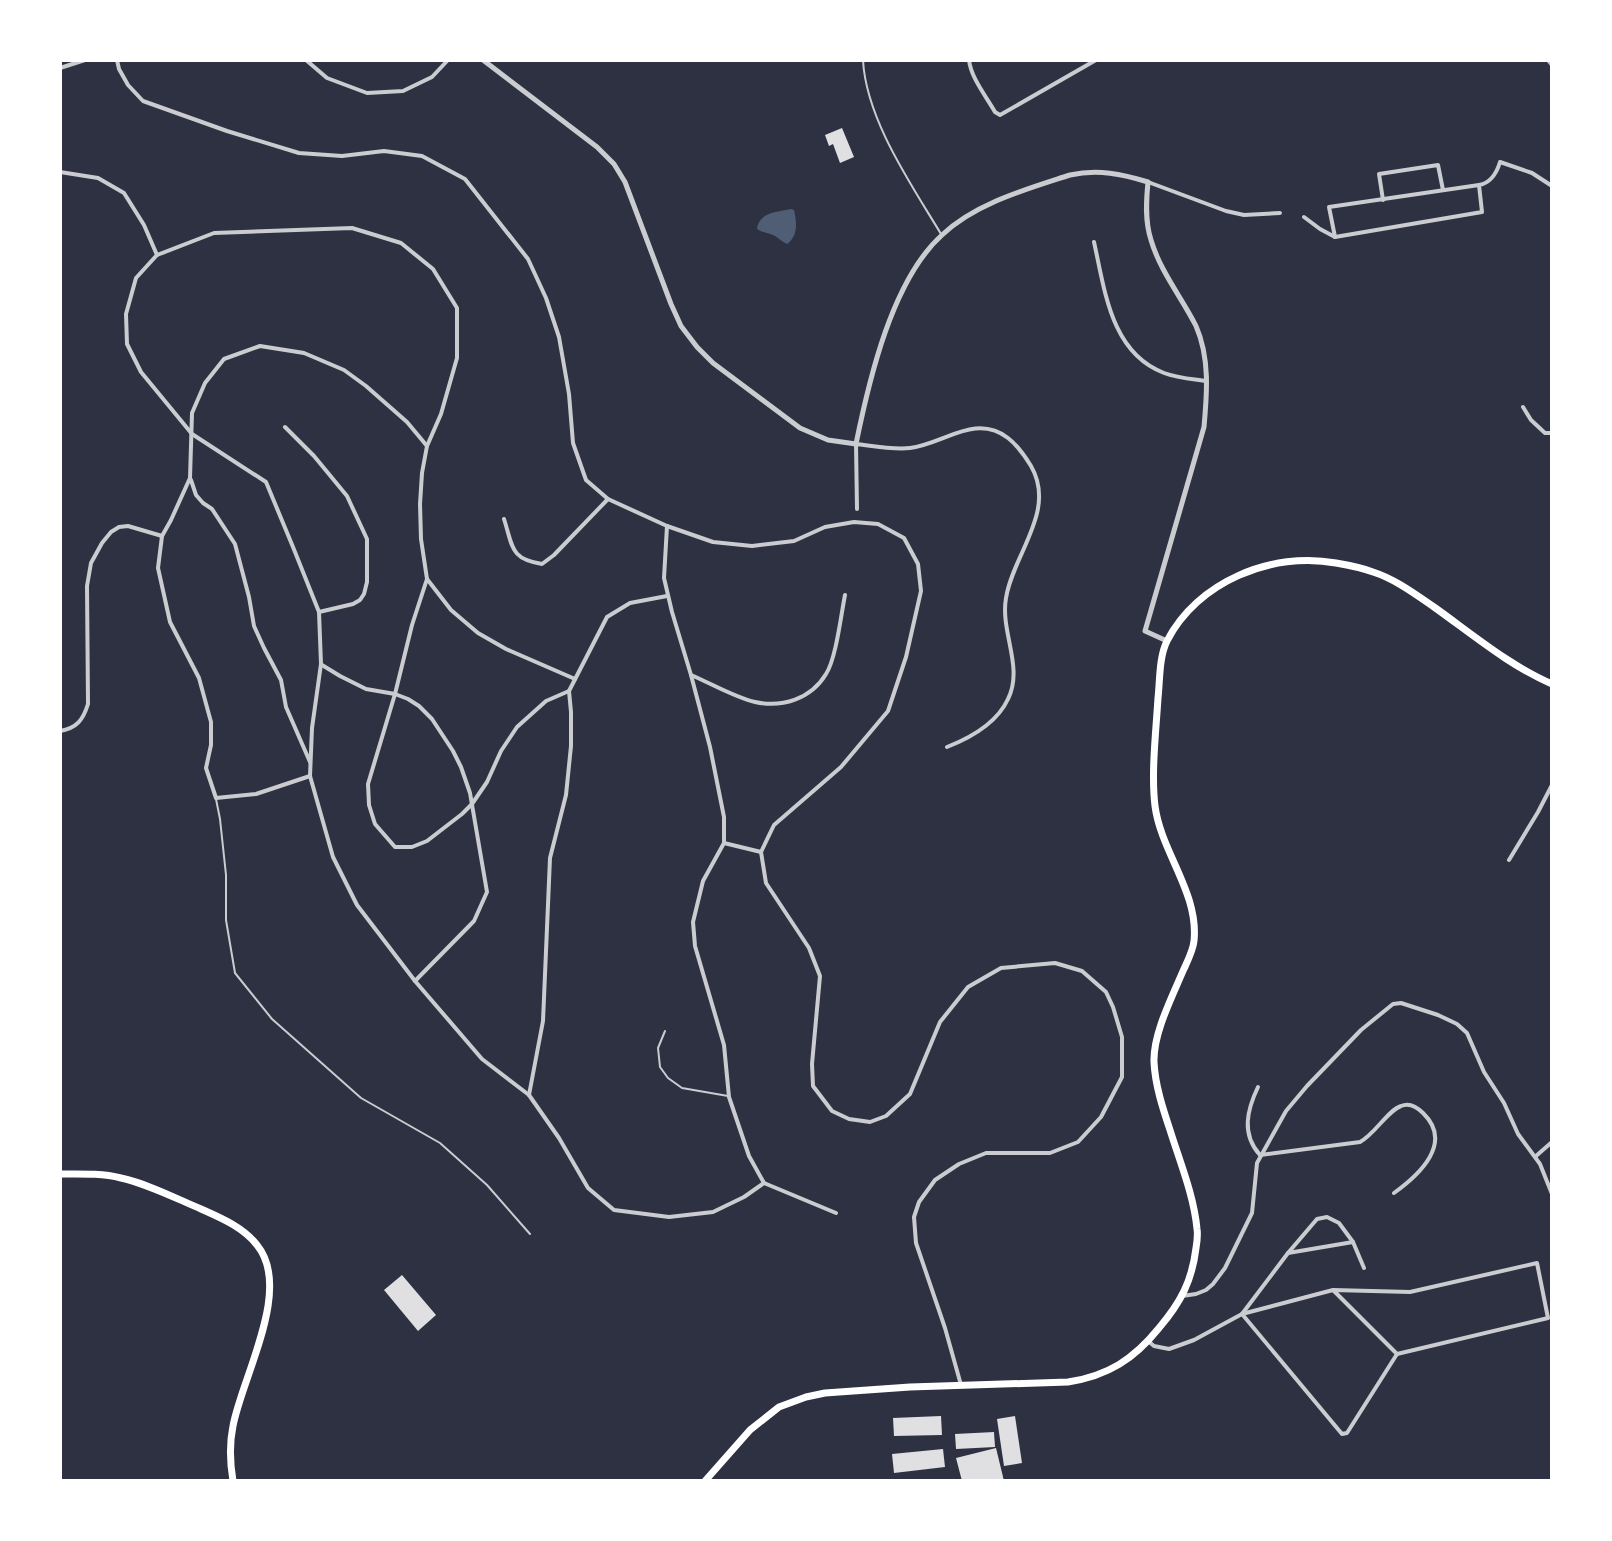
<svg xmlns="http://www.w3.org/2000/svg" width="1612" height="1541" viewBox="0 0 1612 1541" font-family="Quicksand,sans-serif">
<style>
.water{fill:#4f5d75}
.building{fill:#e0e0e3}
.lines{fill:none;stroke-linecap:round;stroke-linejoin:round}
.service{stroke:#caccd0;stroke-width:2}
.minor{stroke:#caccd0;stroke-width:4}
.tertiary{stroke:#caccd0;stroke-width:5}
.primary{stroke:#fff;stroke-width:7}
</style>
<rect width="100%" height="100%" fill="#2d3142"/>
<!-- water -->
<path class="water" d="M791,209L794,210C797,223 798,236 787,244C782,242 780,239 775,236C769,233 763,233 757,229C759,212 777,212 791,209Z"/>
<!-- building -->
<g class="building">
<polygon points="842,128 854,157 840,163 833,144 829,146 825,135"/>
<polygon points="402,1275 436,1315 418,1331 384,1290"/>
<polygon points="941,1416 942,1435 894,1436 893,1418"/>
<polygon points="1015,1416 1022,1463 1004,1466 997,1419"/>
<polygon points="994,1432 995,1447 956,1449 955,1434"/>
<polygon points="996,1448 1004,1481 962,1481 956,1458"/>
<polygon points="943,1449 945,1467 894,1473 892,1454"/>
</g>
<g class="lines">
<!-- service -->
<g class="service">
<path d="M863,60C866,119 911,184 941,234"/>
<polyline points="216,799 220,819 226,875 226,920 235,973 272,1019 361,1098 440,1143 487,1185 530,1234"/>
<polyline points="665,1031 658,1048 660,1067 668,1078 682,1088 728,1096"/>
</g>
<!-- minor -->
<g class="minor">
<polyline points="117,60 119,69 128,85 143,101 227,131 299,153 342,156 384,151 422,156 465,179 528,259 546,298 559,337 569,394 573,443 586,480 608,499 667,526 713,542 752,546 794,541 825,527 854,522 878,524 904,538 918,564 921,591 906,657 888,711 841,767 774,825 761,852 766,883 809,948 820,976 812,1064 813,1086 832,1111 849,1119 870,1122 886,1116 910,1094 940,1022 968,987 1001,968 1055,963 1082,971 1106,992 1113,1007 1122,1037 1122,1077 1101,1117 1078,1142 1050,1153 986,1153 959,1164 935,1180 919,1202 914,1217 916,1243 945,1328 961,1385"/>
<polyline points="306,60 327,78 367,93 403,91 432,77 448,60"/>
<path d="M969,60C971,78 986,96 995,112L1000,115L1096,60"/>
<polyline points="1548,60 1552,65"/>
<polyline points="60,68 85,60"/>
<polyline points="60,172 98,178 124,193 144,225 157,255"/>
<polyline points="1148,182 1226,211 1244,215 1280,213"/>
<polyline points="1383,200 1379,174 1438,165 1443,190"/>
<path d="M1304,217L1320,229L1335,237L1482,212L1479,185C1491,183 1497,172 1500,162L1532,173L1552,186"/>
<polyline points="1335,237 1329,207 1479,185"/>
<path d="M1094,242C1105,291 1111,353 1164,373C1177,378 1192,379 1206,381"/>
<polyline points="1523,407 1531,420 1545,433 1552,433"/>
<polyline points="285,427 314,456 347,496 367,539 367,582 364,594 360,600 353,604 319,612"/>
<polyline points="191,480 196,495 203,503 212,509 235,544 249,597 254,626 264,648 281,680 286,707 310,762"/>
<path d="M857,509L856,444C873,446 893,450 910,448C944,444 975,413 1008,438C1017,445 1025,456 1031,466C1057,511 1013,554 1006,598C1000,632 1024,667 1008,699C997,723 970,738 947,747"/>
<path d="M504,519C513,547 510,559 542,564L554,555L608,499"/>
<polyline points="667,526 664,578 672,612 691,675 710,747 724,817 724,843 703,881 693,922 695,946 724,1045 729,1097 749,1156 764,1183 836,1213"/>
<polyline points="427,579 412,625 395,694 368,784 369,805 375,824 395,847 412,847 427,841 462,814 472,804 487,782 501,751 517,727 546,701 569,691 607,617 630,603 667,596"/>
<polyline points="322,665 340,676 366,689 395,694 408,699 419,706 432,719 453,751 461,767 470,793 487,892 474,921 415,981"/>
<path d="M691,675C710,683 736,698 755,702C782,708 811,699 826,674C836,659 841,615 845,595"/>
<polyline points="575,679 506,649 478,633 451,610 427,579 421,539 420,504 422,473 427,446 441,414 457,358 457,308 433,269 401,243 352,228 214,233 157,255 136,278 126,314 127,344 141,372 192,434 266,482 293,547 319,612 321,664 312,728 310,776 333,857 357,905 415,981 482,1059 529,1095 559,1138 588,1188 614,1210 669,1217 713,1212 744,1197 764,1183"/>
<path d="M60,731C77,728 83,720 88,704L87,586L91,563L102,543L111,532L119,527L128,526L162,536"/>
<polyline points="310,776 256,794 216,798 206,768 211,745 211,722 199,678 170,622 158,568 162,536 171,520 190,478 192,413 205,383 224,359 260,346 304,353 344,370 366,386 407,422 427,446"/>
<polyline points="724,843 761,852"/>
<polyline points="1509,860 1538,812 1552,785"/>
<path d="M1258,1087C1247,1110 1241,1134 1260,1155"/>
<polyline points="529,1095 543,1021 550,858 566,795 571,746 571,712 569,691"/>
<path d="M1260,1155L1360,1142C1376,1133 1387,1111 1401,1106C1410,1102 1417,1107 1423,1113C1454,1143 1419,1175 1394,1193"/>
<polyline points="1536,1156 1552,1142"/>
<polyline points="1288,1253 1353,1242"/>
<polyline points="1364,1268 1353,1242 1339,1223 1327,1217 1317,1219 1288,1253 1242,1314 1342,1434 1347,1433 1397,1354"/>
<polyline points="1182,1296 1196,1294 1206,1290 1213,1284 1225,1268 1252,1213 1257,1163 1286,1111 1307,1086 1361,1030 1393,1004 1401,1003 1438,1015 1457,1024 1467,1033 1484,1072 1504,1103 1518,1134 1540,1164 1552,1194"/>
<polyline points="1148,1341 1154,1346 1169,1349 1194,1340 1242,1314 1333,1290 1410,1292 1537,1263 1548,1318 1397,1354 1333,1290"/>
</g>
<!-- tertiary -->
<path class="tertiary" d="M483,60L597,147L614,164L625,182L671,304L681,326L697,347L713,363L800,428L828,440L856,444C869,380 892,280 942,235C976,203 1027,189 1070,175C1098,169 1122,174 1148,182C1146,202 1145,222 1151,240C1160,271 1182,298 1196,326C1210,358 1207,394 1204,427L1145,631L1167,641"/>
<!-- primary -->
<g class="primary">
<path d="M60,1174C80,1174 101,1173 121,1178C148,1184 175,1198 201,1209C221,1218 243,1227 257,1245C293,1289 242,1377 233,1426C229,1445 230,1463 233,1481"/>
<path d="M705,1481L750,1430L779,1407L806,1397L825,1393L910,1387L1068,1382C1108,1376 1134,1359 1159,1328C1181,1302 1192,1281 1196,1248C1197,1242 1198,1235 1197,1229C1194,1196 1180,1162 1170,1130C1163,1109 1155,1085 1154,1062C1153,1034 1172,997 1183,971C1187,962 1193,951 1194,941C1199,893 1161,852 1155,806C1151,773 1156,731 1158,698C1160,680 1159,657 1167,641C1197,582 1272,551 1336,563C1348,565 1362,568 1373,572C1395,579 1415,594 1434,607C1472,634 1510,666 1552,684"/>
</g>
</g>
<!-- border -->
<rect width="1612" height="1541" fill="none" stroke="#ffffff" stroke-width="124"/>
</svg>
